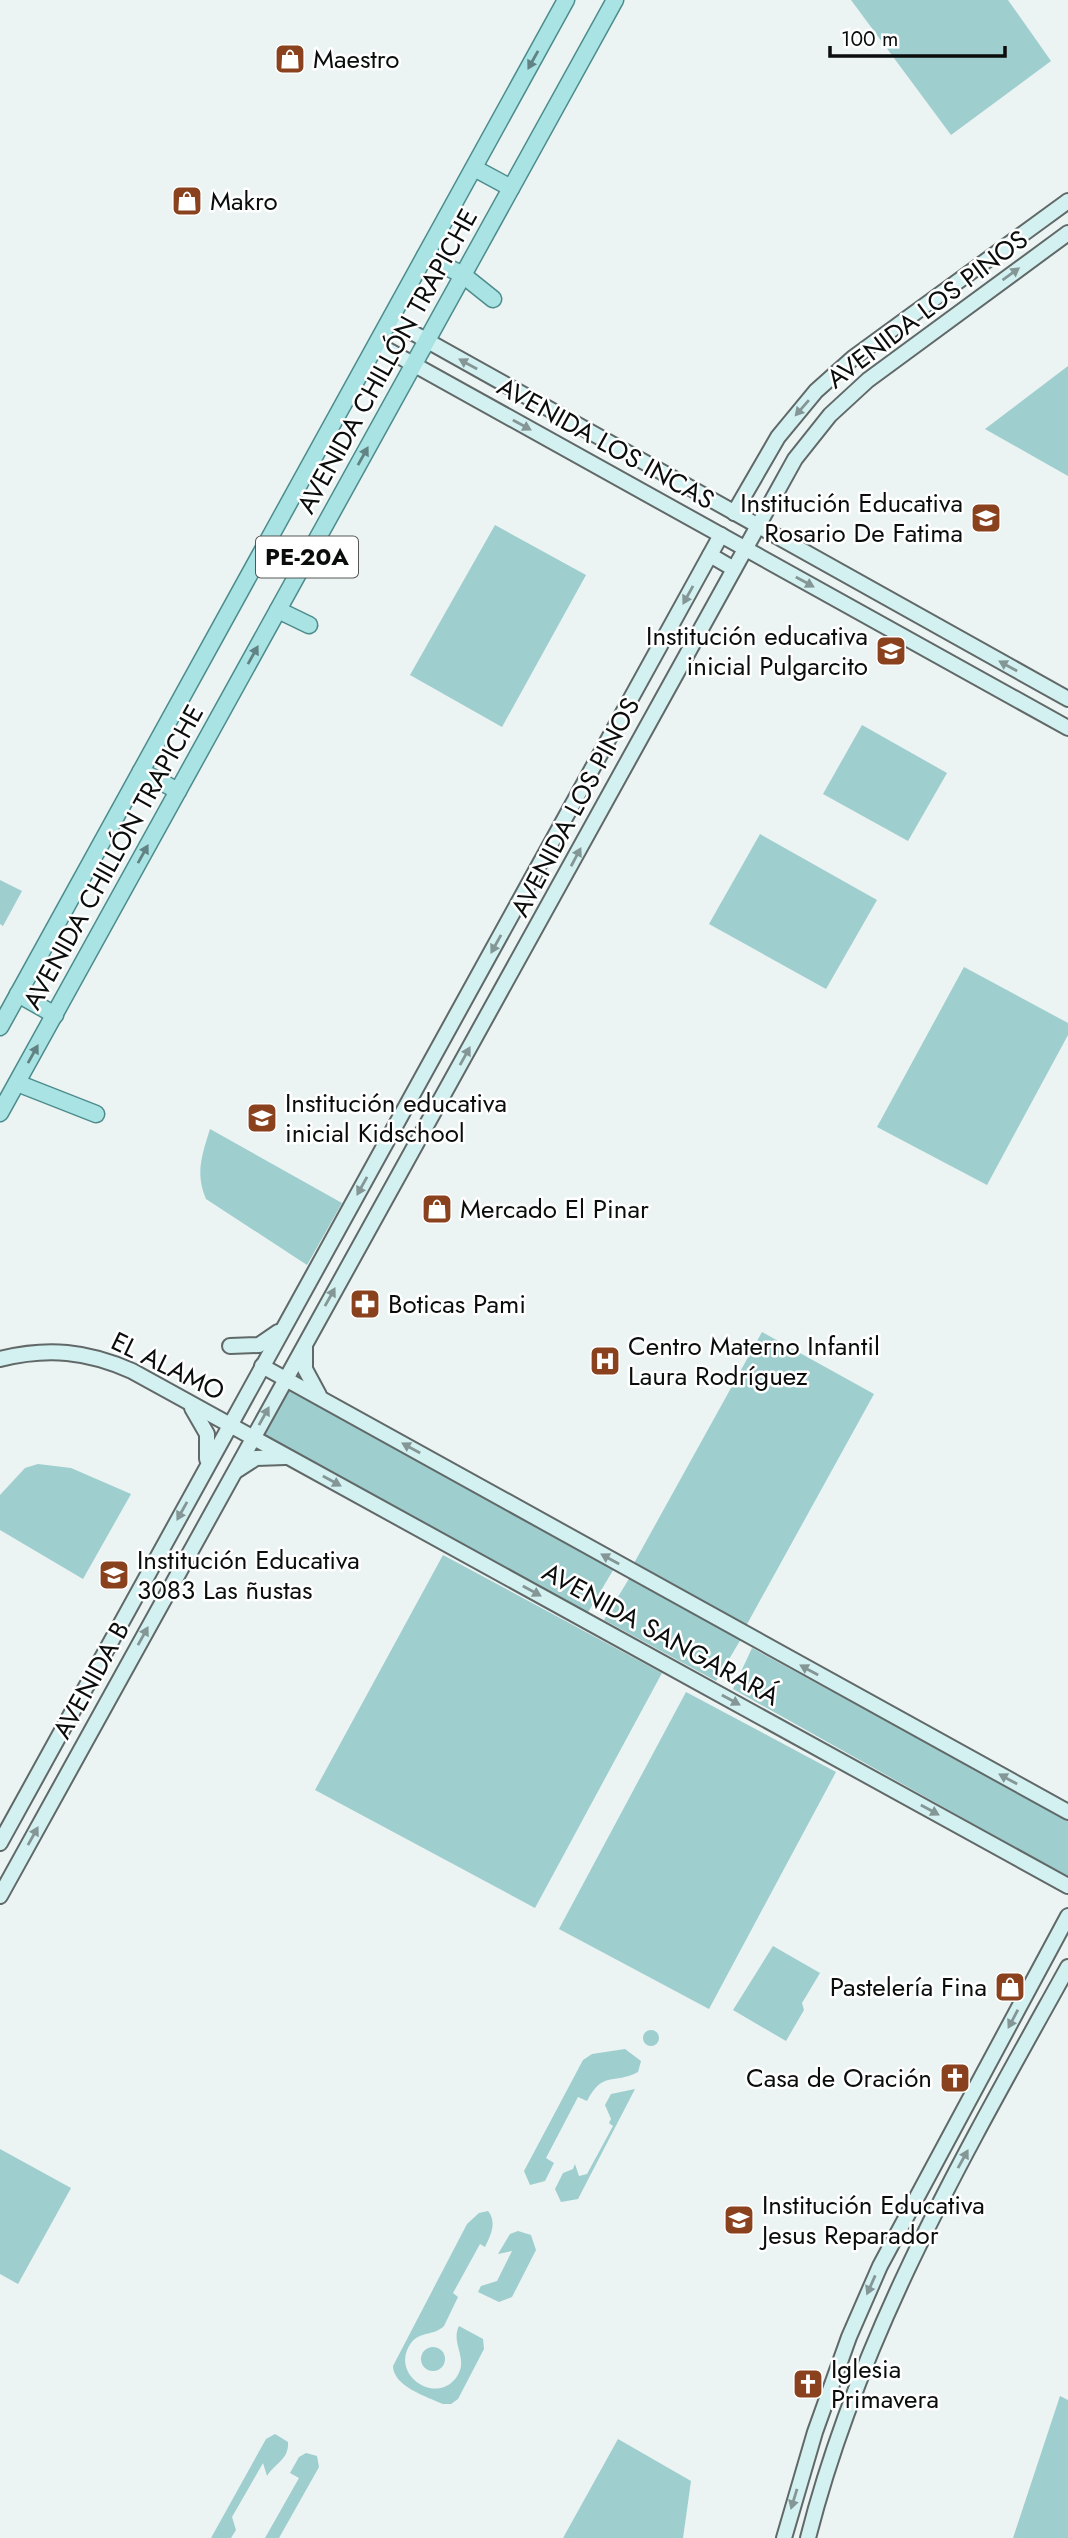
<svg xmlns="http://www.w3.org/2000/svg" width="1068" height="2538" viewBox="0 0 1068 2538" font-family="Jost,sans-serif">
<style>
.green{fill:#9ecece}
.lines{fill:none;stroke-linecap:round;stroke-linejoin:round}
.secondary-casing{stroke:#616868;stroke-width:18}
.primary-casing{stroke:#4d8c8c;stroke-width:19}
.secondary{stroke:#d4f1f1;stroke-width:14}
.primary{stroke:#aae3e3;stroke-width:16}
.oneway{fill:#628383}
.oneway2{fill:#849696}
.labels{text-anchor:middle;stroke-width:5;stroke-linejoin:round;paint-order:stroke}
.shield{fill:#fff;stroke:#545656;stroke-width:2}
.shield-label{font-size:24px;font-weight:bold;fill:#0b0d0d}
.poi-label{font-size:26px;fill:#0b0d0d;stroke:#fff;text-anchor:start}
.street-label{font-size:26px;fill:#0b0d0d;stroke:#fff}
</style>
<rect width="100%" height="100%" fill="#ebf3f3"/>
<!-- green -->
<g class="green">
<polygon points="851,0 1008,0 1051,61 951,135"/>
<polygon points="1068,366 1068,476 985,429"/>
<polygon points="495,525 586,575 502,727 410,675"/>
<polygon points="862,725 947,773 908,841 823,794"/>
<polygon points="760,834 877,900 826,989 709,924"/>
<polygon points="0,880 22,891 3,926 0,924"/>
<polygon points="964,967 1068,1023 1068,1035 987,1185 877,1127"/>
<path d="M210,1129L342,1203L307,1265L206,1199C195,1173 202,1155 210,1129Z"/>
<polygon points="762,1332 874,1394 746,1626 633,1565"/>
<polygon points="288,1387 615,1567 587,1614 263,1433"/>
<polygon points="38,1464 71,1468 131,1494 83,1579 0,1530 0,1495 25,1468"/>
<polygon points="443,1555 662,1673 535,1908 315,1790"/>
<polygon points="630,1577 741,1639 716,1681 604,1620"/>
<polygon points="752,1648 1068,1820 1068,1877 733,1689"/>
<polygon points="686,1692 836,1772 709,2009 559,1929"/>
<polygon points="773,1946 820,1973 802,2003 804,2010 786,2041 733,2010"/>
<circle cx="651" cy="2038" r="8"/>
<path d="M625,2049L641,2061L638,2072C613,2085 603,2070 587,2101L578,2097L546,2158L554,2163L545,2181L530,2185L524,2171L583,2060L592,2054Z"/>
<polygon points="635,2089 578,2199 561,2202 555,2189 563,2173 573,2169 575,2164 579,2176 587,2174 613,2126 609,2123 611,2119 605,2105 611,2094"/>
<polygon points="0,2149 71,2188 18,2284 0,2274"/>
<path d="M488,2211C497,2222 491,2235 485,2247L480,2244L453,2293L458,2297L444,2326C434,2336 420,2331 411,2343C389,2373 434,2406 456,2378C470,2359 450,2344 459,2326L483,2339L484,2349L458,2399L451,2404H443C427,2397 393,2386 393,2366L467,2224L479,2213Z"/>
<polygon points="518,2231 531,2235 536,2250 512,2297 499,2302 478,2292 481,2286 497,2281 512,2251 498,2254 510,2234"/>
<circle cx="433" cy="2359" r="12"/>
<polygon points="1060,2396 1068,2400 1068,2538 1013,2538"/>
<path d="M275,2434L288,2442C289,2460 275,2463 267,2476L263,2463L232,2517L236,2530L231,2538H211L266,2439Z"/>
<polygon points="618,2439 691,2481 683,2538 563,2538"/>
<polygon points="306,2453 317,2456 319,2467 279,2538 265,2538 299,2478 290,2473 299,2457"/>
</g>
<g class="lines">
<!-- secondary casing -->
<g class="secondary-casing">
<g id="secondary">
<polyline points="390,320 1068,699"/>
<polyline points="377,344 1068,728"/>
<polyline points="734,513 778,437 816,391 853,358 1068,201"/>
<polyline points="710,555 734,569"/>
<polyline points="230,1346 259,1345 278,1332"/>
<polyline points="305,1346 305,1369 319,1395"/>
<path d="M0,1359C48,1347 87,1351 132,1371L1068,1886"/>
<polyline points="262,1366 1068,1812"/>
<polyline points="192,1408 207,1434 207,1459"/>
<polyline points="236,1471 256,1458 285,1457"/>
<polyline points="0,1843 721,535"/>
<polyline points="0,1896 795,459 830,415 868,380 1068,233"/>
<polyline points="784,2538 815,2432 849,2337 880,2266 1068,1916"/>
<path d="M808,2538C860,2333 966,2151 1068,1967"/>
</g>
</g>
<!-- primary casing -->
<g class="primary-casing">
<g id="primary">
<polyline points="474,168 511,188"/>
<polyline points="425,256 463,275 493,299"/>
<polyline points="278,610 309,625"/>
<polyline points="141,771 178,791"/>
<polyline points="18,994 55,1015"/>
<polyline points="0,1027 566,0"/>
<polyline points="17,1083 96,1114"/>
<polyline points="0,1113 615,0"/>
</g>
</g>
<!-- secondary -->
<use href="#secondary" class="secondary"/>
<!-- primary -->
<use href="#primary" class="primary"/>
</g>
<!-- one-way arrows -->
<defs><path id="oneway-solid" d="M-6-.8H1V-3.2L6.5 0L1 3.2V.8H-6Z" transform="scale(1.75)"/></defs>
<g class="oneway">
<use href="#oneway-solid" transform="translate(533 60) rotate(119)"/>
<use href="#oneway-solid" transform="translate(363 456) rotate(-61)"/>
<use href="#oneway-solid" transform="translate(253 655) rotate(-61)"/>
<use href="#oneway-solid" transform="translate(143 854) rotate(-61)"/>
<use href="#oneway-solid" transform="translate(33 1054) rotate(-61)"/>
</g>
<g class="oneway2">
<use href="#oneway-solid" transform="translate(1011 274) rotate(-36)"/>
<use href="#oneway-solid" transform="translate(468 364) rotate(-151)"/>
<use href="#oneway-solid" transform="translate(802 408) rotate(131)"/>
<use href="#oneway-solid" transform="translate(522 425) rotate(29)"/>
<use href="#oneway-solid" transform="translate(805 582) rotate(29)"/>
<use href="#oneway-solid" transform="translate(688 595) rotate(119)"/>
<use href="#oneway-solid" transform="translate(1008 666) rotate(-151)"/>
<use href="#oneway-solid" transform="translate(576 857) rotate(-62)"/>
<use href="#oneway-solid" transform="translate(496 944) rotate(119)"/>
<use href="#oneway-solid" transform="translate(465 1056) rotate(-61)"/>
<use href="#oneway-solid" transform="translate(362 1186) rotate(119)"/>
<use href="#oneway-solid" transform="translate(330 1297) rotate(-61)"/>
<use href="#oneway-solid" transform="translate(264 1416) rotate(-61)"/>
<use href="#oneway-solid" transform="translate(411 1448) rotate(-151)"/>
<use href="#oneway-solid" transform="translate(332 1481) rotate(29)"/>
<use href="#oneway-solid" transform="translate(182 1511) rotate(119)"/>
<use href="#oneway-solid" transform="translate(610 1559) rotate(-151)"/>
<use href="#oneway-solid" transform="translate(532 1591) rotate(29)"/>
<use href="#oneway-solid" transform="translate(143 1636) rotate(-61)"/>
<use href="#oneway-solid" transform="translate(809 1670) rotate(-151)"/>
<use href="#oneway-solid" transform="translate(731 1700) rotate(29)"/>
<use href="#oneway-solid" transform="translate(1008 1779) rotate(-151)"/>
<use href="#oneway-solid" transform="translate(930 1810) rotate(29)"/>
<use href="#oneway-solid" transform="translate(33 1836) rotate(-61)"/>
<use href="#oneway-solid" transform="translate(1013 2019) rotate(118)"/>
<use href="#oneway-solid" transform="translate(963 2159) rotate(-61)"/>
<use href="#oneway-solid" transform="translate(871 2285) rotate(114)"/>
<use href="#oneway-solid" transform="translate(794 2499) rotate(107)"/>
</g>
<!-- icons -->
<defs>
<g id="shop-square" transform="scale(1.575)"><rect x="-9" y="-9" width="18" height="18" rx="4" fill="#89421d" stroke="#fff"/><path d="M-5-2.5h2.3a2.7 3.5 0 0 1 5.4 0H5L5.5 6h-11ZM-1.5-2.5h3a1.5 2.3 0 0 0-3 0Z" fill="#fff"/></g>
<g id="school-square" transform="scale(1.575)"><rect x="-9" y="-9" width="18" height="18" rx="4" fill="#89421d" stroke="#fff"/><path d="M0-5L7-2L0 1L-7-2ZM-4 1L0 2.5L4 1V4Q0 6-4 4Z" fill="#fff"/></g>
<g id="pharmacy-square" transform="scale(1.575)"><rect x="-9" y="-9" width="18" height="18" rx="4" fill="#89421d" stroke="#fff"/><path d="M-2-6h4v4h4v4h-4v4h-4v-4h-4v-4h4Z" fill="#fff"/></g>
<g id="hospital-square" transform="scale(1.575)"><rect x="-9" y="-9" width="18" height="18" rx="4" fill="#89421d" stroke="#fff"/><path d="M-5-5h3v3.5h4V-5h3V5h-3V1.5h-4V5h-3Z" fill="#fff"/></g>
<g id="church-square" transform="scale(1.575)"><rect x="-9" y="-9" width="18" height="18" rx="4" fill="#89421d" stroke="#fff"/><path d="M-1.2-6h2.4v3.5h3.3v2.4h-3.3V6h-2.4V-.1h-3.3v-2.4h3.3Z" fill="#fff"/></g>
</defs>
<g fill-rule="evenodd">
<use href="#shop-square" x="290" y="59"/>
<use href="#shop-square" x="187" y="201"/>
<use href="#school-square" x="986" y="518"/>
<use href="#school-square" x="891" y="651"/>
<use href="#school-square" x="262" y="1118"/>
<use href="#shop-square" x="437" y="1209"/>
<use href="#pharmacy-square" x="365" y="1304"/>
<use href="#hospital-square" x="605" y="1361"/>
<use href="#school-square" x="114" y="1575"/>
<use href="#shop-square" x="1010" y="1987"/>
<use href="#church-square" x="955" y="2078"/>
<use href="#school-square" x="739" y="2220"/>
<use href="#church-square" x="808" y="2384"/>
</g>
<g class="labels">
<!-- shield labels -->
<rect class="shield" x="256" y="536.5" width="102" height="41" rx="5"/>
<g class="shield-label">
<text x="307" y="565">PE-20A</text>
</g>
<!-- poi labels -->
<g class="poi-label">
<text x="313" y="68">Maestro</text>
<text x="210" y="210">Makro</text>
<text x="963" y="512" text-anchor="end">Institución Educativa<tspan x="963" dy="30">Rosario De Fatima</tspan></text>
<text x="868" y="645" text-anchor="end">Institución educativa<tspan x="868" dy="30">inicial Pulgarcito</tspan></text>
<text x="285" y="1112">Institución educativa<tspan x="285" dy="30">inicial Kidschool</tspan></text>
<text x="460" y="1218">Mercado El Pinar</text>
<text x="388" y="1313">Boticas Pami</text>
<text x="628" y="1355">Centro Materno Infantil<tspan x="628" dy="30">Laura Rodríguez</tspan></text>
<text x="137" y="1569">Institución Educativa<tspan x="137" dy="30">3083 Las ñustas</tspan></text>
<text x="987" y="1996" text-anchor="end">Pastelería Fina</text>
<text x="932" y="2087" text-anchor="end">Casa de Oración</text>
<text x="762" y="2214">Institución Educativa<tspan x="762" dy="30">Jesus Reparador</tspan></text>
<text x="831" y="2378">Iglesia<tspan x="831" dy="30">Primavera</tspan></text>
</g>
<!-- street labels -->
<g class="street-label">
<text transform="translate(927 309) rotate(-37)" y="9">AVENIDA LOS PINOS</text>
<text transform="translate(387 361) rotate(-61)" y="9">AVENIDA CHILLÓN TRAPICHE</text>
<text transform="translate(606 443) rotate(29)" y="9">AVENIDA LOS INCAS</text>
<text transform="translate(575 807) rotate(-62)" y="9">AVENIDA LOS PINOS</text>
<text transform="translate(113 857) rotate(-61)" y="9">AVENIDA CHILLÓN TRAPICHE</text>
<text transform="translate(168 1366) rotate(26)" y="9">EL ALAMO</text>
<text transform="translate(661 1634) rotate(29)" y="9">AVENIDA SANGARARÁ</text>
<text transform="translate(91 1680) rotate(-61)" y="9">AVENIDA B</text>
</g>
</g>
<!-- scale -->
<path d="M830 46v10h175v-10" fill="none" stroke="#0b0d0d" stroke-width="3.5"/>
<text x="841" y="46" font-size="21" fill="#0b0d0d" stroke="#ffffff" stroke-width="5" paint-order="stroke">100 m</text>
</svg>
